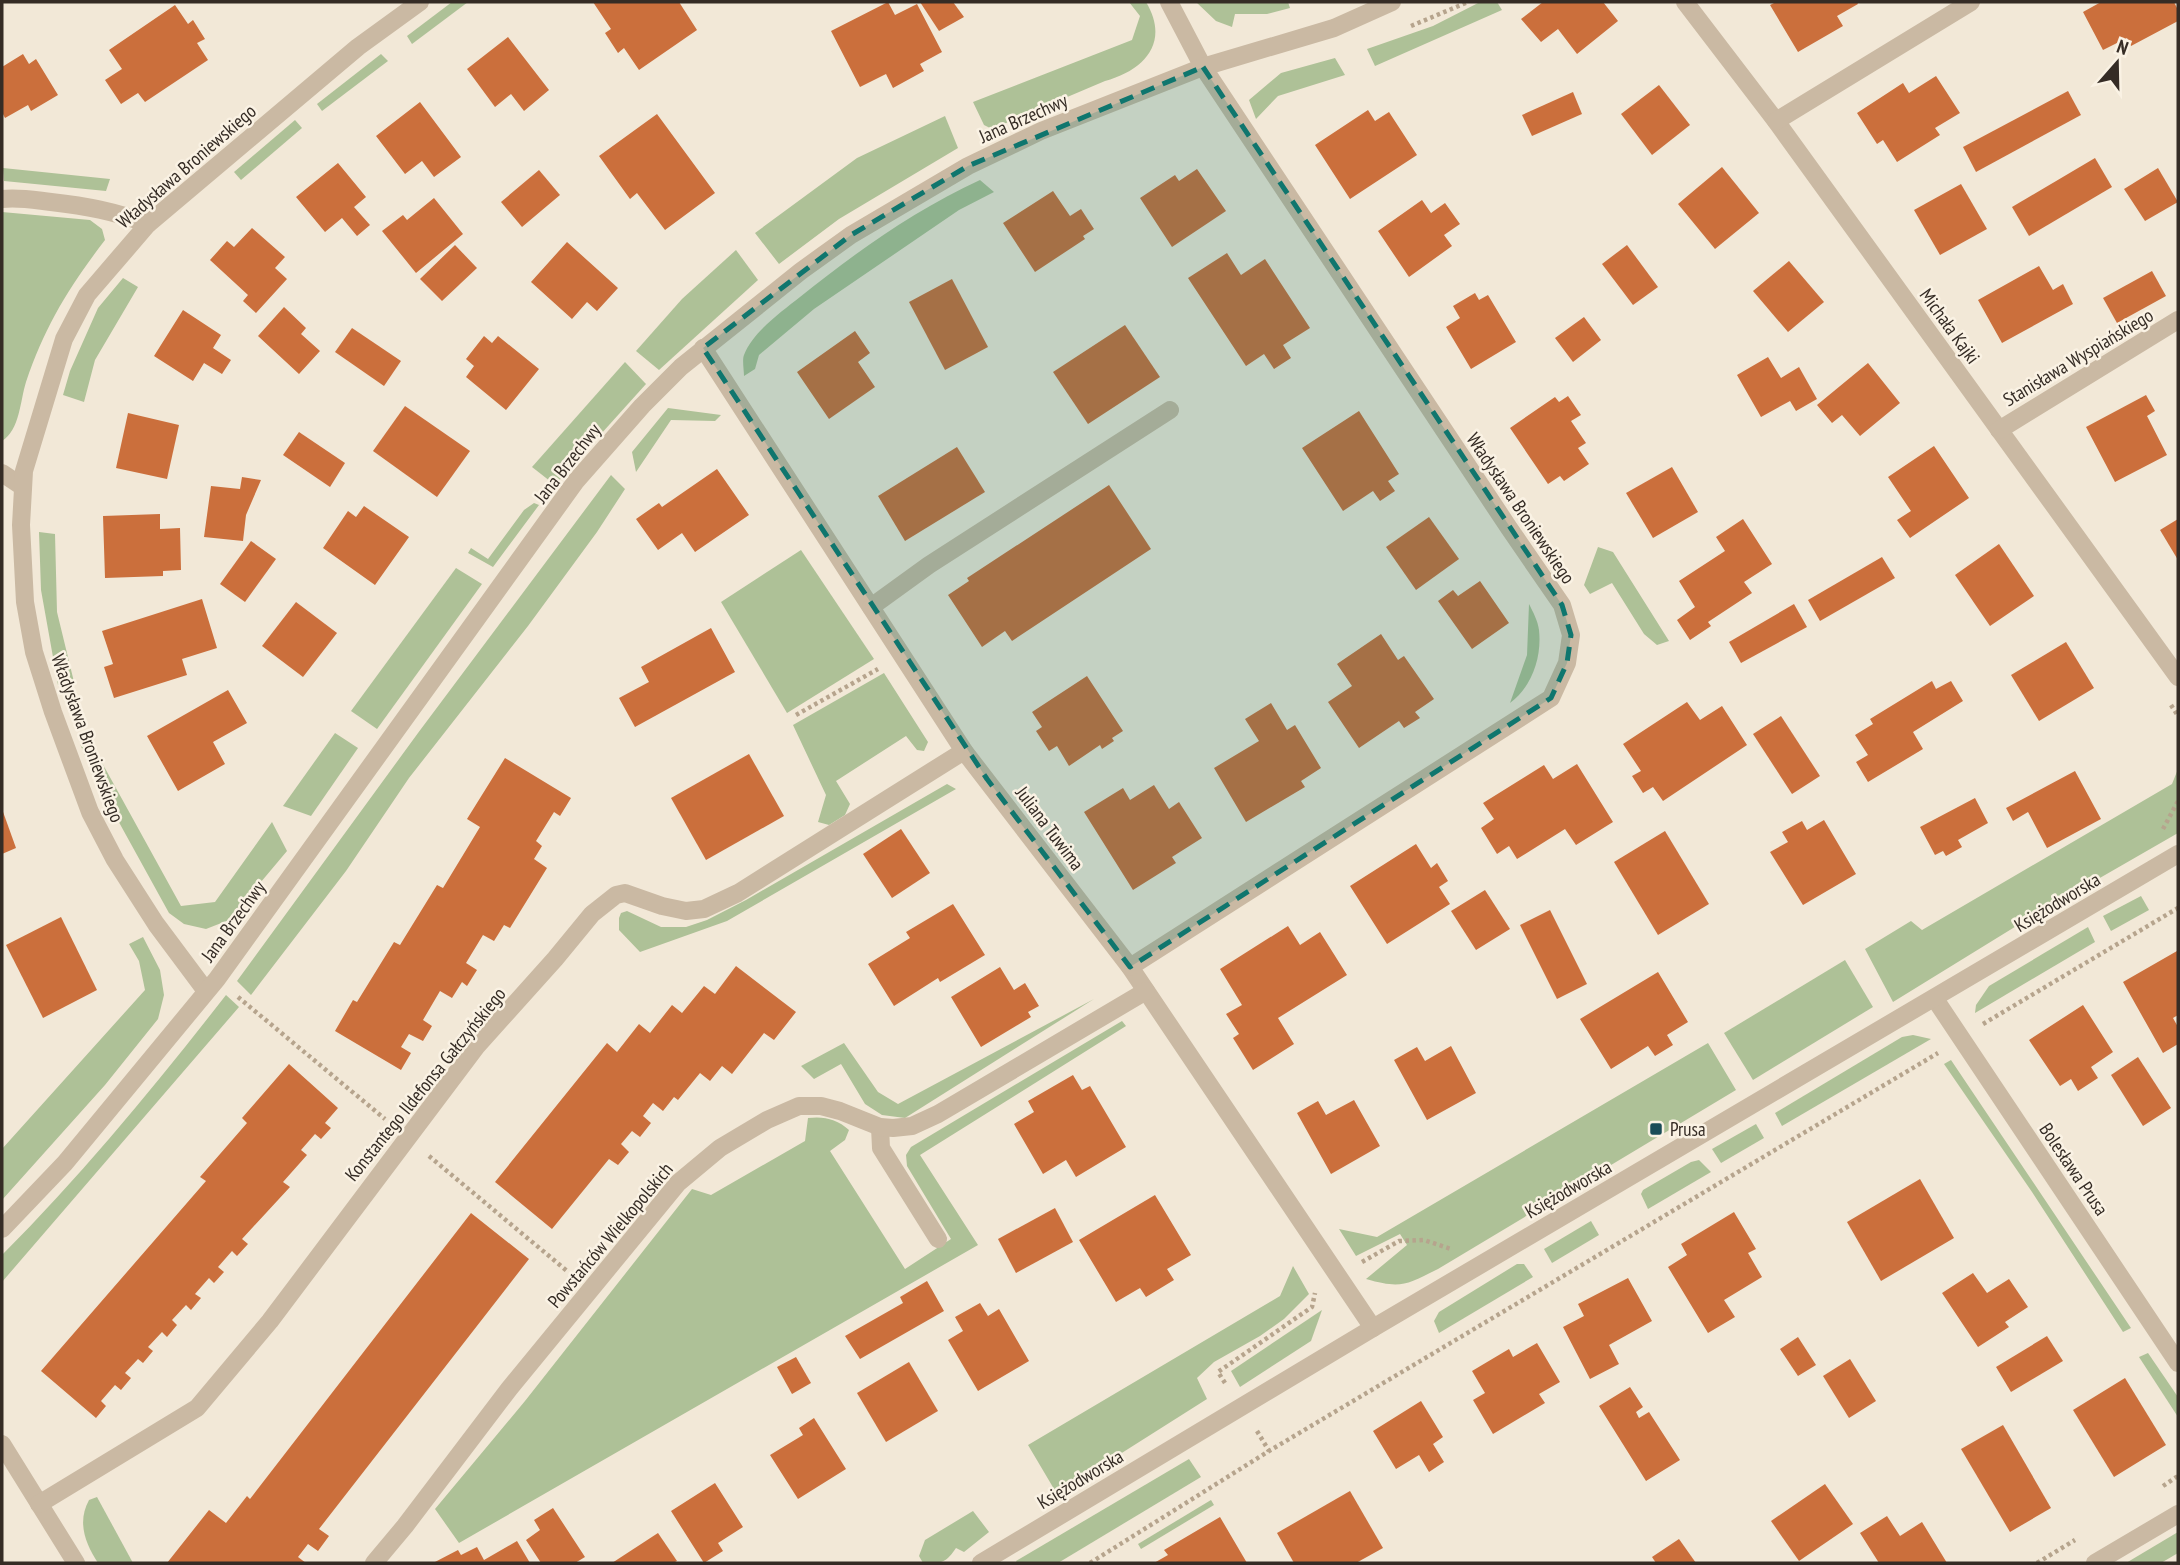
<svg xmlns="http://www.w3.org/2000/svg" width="2180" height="1565" viewBox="0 0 2180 1565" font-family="'PT Sans Narrow',sans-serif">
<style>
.green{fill:#aec197}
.building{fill:#cb6f3c}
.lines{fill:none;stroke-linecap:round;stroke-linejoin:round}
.path{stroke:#b6a48d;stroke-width:4.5;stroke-dasharray:3.5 3.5;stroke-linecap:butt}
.minor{stroke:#cab9a3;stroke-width:18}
.marked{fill:#0f766e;fill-opacity:0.2;stroke:#0f766e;stroke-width:5;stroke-dasharray:14 9;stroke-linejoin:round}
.poi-dot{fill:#1a4c58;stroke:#faf2e4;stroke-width:2.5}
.labels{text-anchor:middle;stroke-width:5;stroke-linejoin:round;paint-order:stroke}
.street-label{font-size:19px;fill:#352c25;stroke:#faf2e4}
.poi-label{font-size:19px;fill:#352c25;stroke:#faf2e4;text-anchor:start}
</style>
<rect width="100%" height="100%" fill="#f2e8d7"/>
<!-- green -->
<g class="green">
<polygon points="452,2 468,2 412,44 407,36"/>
<path d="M1129,2H1146C1170,42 1145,70 1105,81L992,129L984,125L973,102L1132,40L1140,16Z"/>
<polygon points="1196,2 1288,2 1290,8 1267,14 1235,14 1232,27 1216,21"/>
<polygon points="1480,2 1497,2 1502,10 1375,66 1367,49 1433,26"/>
<polygon points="381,54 388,61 322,111 317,104"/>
<polygon points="1335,58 1345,75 1278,96 1256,119 1249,100 1281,73"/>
<polygon points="945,116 958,148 839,219 779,264 755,233 857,158"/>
<polygon points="295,120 302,128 241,180 234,172"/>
<polygon points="3,168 110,179 106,191 4,181"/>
<path d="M980,180L994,192L959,210L814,309L759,355L755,369L744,376C744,370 742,360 744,355C753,332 781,312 800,297C856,252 915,210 980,180Z"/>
<path d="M2,212L90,220L102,229L105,240C69,287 45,326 26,382C20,401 20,430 2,441Z"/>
<polygon points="736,250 758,280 659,370 636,351 682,299"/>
<polygon points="123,278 138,287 95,360 84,402 63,395 70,371 98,308"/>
<polygon points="625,362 646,384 555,485 532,467"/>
<polygon points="668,408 721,415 715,421 671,420 636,472 632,452"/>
<polygon points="611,475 625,489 597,532 528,626 409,778 346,871 251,995 237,981 418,733"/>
<polygon points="534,503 539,505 493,567 468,553 471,548 488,559 524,510"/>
<polygon points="39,532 55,534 57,612 74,682 58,685 41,590"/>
<polygon points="1598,547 1613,552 1669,641 1657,645 1644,634 1612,583 1590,594 1584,585"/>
<polygon points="801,550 874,659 787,713 721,602"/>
<polygon points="456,568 482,584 377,729 351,711"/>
<path d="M1529,604C1533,612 1538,621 1539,630C1542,657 1532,687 1510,703L1527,655Z"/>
<polygon points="884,673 928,742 924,751 917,750 906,736 836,781 850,804 845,815 829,825 818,822 826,795 793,725"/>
<polygon points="335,733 358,748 311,816 283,806"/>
<polygon points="90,741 181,906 215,902 272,822 287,851 229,920 206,929 184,924 169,913 94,777 80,744"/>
<polygon points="2178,769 2178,833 2018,925 1893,1002 1865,949 1911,921 1922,930 2172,784"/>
<polygon points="947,784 956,789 727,921 640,952 619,930 619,918 621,913 627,911 661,927 686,927 707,920 746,900"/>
<polygon points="2141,896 2149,910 2111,931 2103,916"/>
<polygon points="2088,927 2095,942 1975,1013 1976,1005 1989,986"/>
<polygon points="143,937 160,970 164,995 158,1019 105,1085 2,1200 2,1149 145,990 139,961 129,944"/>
<polygon points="1845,960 1873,1007 1753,1080 1724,1033"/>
<path d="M226,995L239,1007L2,1282V1255C83,1174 155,1086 226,995Z"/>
<polygon points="1094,999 905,1118 882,1115 865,1104 841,1064 814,1079 801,1066 844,1043 878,1092 898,1104"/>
<path d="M1122,1021L1126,1026L920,1155L978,1245L459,1543L435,1509L525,1401L692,1189L711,1195L805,1141L808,1118C824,1116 837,1119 849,1130L845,1140L830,1151L905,1269L951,1239L907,1166L906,1155L911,1147Z"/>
<polygon points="1913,1035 1931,1039 1782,1126 1775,1113 1902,1037"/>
<path d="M1708,1043L1736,1090L1438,1269C1406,1285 1401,1289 1366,1279L1407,1245L1400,1234L1356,1256L1339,1229L1377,1237Z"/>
<polygon points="1951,1060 2131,1328 2123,1332 2032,1192 1944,1064"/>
<polygon points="1756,1124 1764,1138 1721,1163 1712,1149"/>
<polygon points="1699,1160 1711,1172 1648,1209 1641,1194 1643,1190 1691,1162"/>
<polygon points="1591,1221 1599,1235 1552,1263 1544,1249"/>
<polygon points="1517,1264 1524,1264 1533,1277 1439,1333 1434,1321 1439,1312"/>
<polygon points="1293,1266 1309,1294 1284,1319 1260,1336 1214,1362 1197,1378 1207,1399 1057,1494 1028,1445 1280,1296"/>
<polygon points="1322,1310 1311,1341 1240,1387 1231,1371"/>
<polygon points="2148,1353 2178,1397 2178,1417 2139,1357"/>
<polygon points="1189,1459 1201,1477 1058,1563 1017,1563 1016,1561"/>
<path d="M97,1497L133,1563H98C85,1543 77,1522 89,1500Z"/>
<polygon points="1211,1500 1214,1505 1141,1549 1138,1544"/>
<path d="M973,1511L989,1532L964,1552L956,1548C945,1564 942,1563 923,1563L919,1556L925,1540Z"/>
<polygon points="2178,1532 2178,1553 2161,1563 2126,1563"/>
</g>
<!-- building -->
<g class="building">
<polygon points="593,2 679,2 697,30 639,70 624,48 618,53 605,33 611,29"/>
<polygon points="888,2 895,15 917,4 942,52 920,64 924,71 893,88 886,74 860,87 831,31"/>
<polygon points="920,2 953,2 964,17 939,31"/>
<polygon points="1543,2 1603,2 1618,21 1577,54 1558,29 1541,42 1521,19"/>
<polygon points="1776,2 1857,2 1858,4 1837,16 1843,26 1798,52 1770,5"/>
<polygon points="2101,2 2174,2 2178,10 2178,21 2131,46 2127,38 2103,50 2083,12"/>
<polygon points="175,5 188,24 193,20 205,39 197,43 208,60 145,102 138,93 121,104 105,80 122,69 109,50"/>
<polygon points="508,37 549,90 524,111 511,94 495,107 467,69"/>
<polygon points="23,54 29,64 36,59 58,95 31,111 28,105 5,118 2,112 2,67"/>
<polygon points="1936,76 1960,113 1935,128 1940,135 1897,162 1883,140 1877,144 1857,113 1903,83 1909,93"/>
<polygon points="1659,85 1690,125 1652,155 1621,114"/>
<polygon points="2068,91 2081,115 1976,172 1963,147"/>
<polygon points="1573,92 1582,114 1532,136 1522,115"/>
<polygon points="420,102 461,157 434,177 422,161 405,174 376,136"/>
<polygon points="1368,110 1375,121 1389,112 1417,155 1350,199 1315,145"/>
<polygon points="657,114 715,193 665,230 637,193 630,199 599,156"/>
<polygon points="2095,158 2112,187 2029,236 2012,207"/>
<polygon points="338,163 366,197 354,207 370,225 357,236 342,218 325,232 296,197"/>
<polygon points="1722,167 1759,213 1715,249 1678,204"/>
<polygon points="2158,168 2178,202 2145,221 2124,189"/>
<polygon points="1197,169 1226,211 1172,247 1140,198 1175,175 1179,181"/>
<polygon points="539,170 560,195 522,227 501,202"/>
<polygon points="1961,184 1987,229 1940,255 1914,210"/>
<polygon points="1053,191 1070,216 1081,209 1094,229 1083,236 1085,239 1035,272 1003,223"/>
<polygon points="434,198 463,234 416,273 382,231 403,215 407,220"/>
<polygon points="1422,200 1431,213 1445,203 1460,224 1444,235 1452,246 1409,277 1378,231"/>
<polygon points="252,228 285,257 275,268 287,279 256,313 243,301 248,295 210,260 227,241 234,247"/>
<polygon points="567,242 618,288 597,311 587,302 572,319 531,282"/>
<polygon points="455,245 477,268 442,301 420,279"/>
<polygon points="1627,245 1658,287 1633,305 1602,264"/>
<polygon points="1227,253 1241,275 1265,259 1310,328 1283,345 1291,358 1274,369 1264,354 1246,366 1188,278"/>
<polygon points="1789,261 1824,302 1788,332 1753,291"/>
<polygon points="2039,266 2053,290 2063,284 2073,304 2002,343 1978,300"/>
<polygon points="2152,271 2166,296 2117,323 2103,298"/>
<polygon points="952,279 988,347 945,370 909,302"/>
<polygon points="1475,293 1479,300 1488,295 1516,342 1471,369 1446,327 1460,318 1453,306"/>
<polygon points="284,307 306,328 301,334 320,351 299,374 258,336"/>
<polygon points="183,310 221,335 213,348 231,360 222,374 204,363 193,381 154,356"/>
<polygon points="1584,317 1601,340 1573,362 1555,338"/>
<polygon points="1125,325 1160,377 1088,424 1053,372"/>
<polygon points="352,328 401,361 384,386 335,352"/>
<polygon points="855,331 870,353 858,362 875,387 829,419 797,372"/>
<polygon points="484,336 492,343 498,336 539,369 506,410 466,377 474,366 466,359"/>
<polygon points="1768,357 1781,378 1799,367 1817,399 1796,411 1790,401 1761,417 1737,375"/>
<polygon points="1868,363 1900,403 1860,436 1842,415 1832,423 1817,405"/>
<polygon points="2146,395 2155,411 2147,416 2167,455 2115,482 2086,427"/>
<polygon points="1568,396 1581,415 1571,421 1586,443 1578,448 1589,464 1564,481 1560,476 1548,484 1510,428 1555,397 1559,402"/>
<polygon points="405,406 470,451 437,497 373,451"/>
<polygon points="1359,411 1399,474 1388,481 1395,491 1380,501 1373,491 1343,511 1302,448"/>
<polygon points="128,413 179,425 167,479 116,468"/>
<polygon points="299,432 345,463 330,487 283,455"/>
<polygon points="1934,446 1969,498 1910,538 1897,520 1911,511 1888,477"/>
<polygon points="957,447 985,492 905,541 878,496"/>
<polygon points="1672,467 1698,512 1653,538 1626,493"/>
<polygon points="717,469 749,515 695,552 682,533 658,550 636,519 659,503 662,507"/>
<polygon points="242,477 261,480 246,515 243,541 204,537 211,486 240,489"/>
<polygon points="1109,485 1151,549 1012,641 1005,631 982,647 948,595 969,581 967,578"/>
<polygon points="364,506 409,537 375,585 323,548 348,511 356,517"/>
<polygon points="160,514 160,529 180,528 181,570 163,571 163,576 105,578 103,516"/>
<polygon points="1429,517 1459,559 1416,590 1386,547"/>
<polygon points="1743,519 1772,564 1744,582 1752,593 1708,622 1711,626 1690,640 1677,620 1695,607 1679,581 1725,551 1716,537"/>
<polygon points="2178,519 2178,560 2160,530"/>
<polygon points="251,541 276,559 245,602 220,584"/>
<polygon points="1999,544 2034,596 1990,626 1955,575"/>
<polygon points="1882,557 1895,578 1820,621 1808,600"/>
<polygon points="1480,581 1509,623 1472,649 1438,601 1453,590 1458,596"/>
<polygon points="202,599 217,648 182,659 187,675 114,698 104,667 113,664 102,631"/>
<polygon points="296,602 337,633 303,677 262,646"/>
<polygon points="1794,604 1807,627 1741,663 1729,642"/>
<polygon points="711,628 735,672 635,727 619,698 649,682 641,667"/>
<polygon points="1381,634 1398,660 1404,656 1434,699 1415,712 1420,718 1404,728 1399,721 1359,748 1328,702 1352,686 1337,664"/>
<polygon points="2066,642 2094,688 2039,721 2011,675"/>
<polygon points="1087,676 1123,731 1112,738 1114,741 1102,749 1100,745 1069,766 1057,746 1049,751 1036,731 1042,727 1032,712"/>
<polygon points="1932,681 1936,689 1951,681 1963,701 1913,732 1923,749 1868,782 1856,762 1868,755 1855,735 1873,724 1870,719"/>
<polygon points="228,690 247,723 213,742 225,764 178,791 147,736"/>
<polygon points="1687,702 1700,720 1722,706 1747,745 1663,801 1653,787 1643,793 1632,776 1641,771 1623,744"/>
<polygon points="1271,703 1287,730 1295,725 1321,768 1301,781 1305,787 1246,822 1214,768 1259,741 1245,719"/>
<polygon points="1781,716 1820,776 1792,794 1753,734"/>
<polygon points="749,754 784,816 706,860 671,798"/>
<polygon points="505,758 571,798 560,816 554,812 536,841 542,846 534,859 547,868 510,928 504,925 494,941 483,935 466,963 477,970 467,986 462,982 452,998 440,991 423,1020 432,1026 423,1041 409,1034 401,1047 411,1053 401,1070 335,1031 353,1000 357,1002 394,942 400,945 437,885 443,888 480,827 467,819"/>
<polygon points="1577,764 1613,822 1576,845 1565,829 1517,859 1509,846 1497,854 1481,828 1494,819 1483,803 1544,765 1553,779"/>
<polygon points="2075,771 2101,819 2047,848 2028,812 2013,821 2006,808"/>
<polygon points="1154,785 1169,809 1179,802 1202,838 1172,857 1176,863 1133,890 1084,812 1123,788 1130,800"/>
<polygon points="1975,798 1988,823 1958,840 1962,847 1946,856 1943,851 1935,855 1920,827"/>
<polygon points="2,809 16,848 2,854"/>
<polygon points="1824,820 1856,874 1803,905 1770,852 1788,842 1782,832 1802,821 1807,830"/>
<polygon points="901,829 930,873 892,898 863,854"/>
<polygon points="1665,831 1709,904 1658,935 1614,862"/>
<polygon points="1416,844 1431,868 1437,863 1448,881 1439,887 1450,904 1387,944 1350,886"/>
<polygon points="1485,890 1510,929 1476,950 1451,911"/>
<polygon points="953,904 985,955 940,982 938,978 894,1006 868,964 910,938 906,932"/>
<polygon points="1550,910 1587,984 1557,999 1520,925"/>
<polygon points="61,917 97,990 43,1018 6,945"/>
<polygon points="1288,926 1300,945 1320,932 1347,975 1278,1018 1294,1044 1253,1070 1233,1038 1239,1034 1226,1014 1242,1005 1220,969"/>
<polygon points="2177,951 2178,954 2178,1015 2173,1018 2178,1027 2178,1044 2163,1053 2123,982"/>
<polygon points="736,966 796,1012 774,1040 764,1033 732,1074 722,1066 710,1081 700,1073 678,1100 674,1097 663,1111 653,1103 643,1116 651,1123 640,1137 632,1131 621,1144 629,1152 618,1165 609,1159 552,1229 495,1182 607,1043 617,1052 639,1024 650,1033 672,1005 682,1013 704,986 715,994"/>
<polygon points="1000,967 1014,990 1025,983 1039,1006 1028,1012 1031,1017 981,1047 951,997"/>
<polygon points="1658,972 1688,1022 1667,1035 1673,1045 1655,1056 1648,1046 1611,1069 1580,1019"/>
<polygon points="2083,1005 2113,1052 2091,1067 2098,1078 2078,1091 2071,1079 2060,1086 2029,1040"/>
<polygon points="1451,1046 1476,1093 1427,1120 1394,1060 1417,1047 1425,1061"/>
<polygon points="2138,1057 2171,1108 2143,1126 2111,1075"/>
<polygon points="289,1064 338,1108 325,1123 331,1128 321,1139 315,1134 301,1150 307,1155 283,1182 290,1187 242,1239 248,1244 237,1256 232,1251 218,1267 224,1272 214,1283 209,1278 195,1294 201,1298 191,1310 186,1305 172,1320 177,1325 167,1337 162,1332 148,1347 153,1351 143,1363 138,1359 125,1373 131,1378 121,1390 115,1385 101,1401 106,1406 96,1418 41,1371 206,1181 200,1177 247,1123 242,1118"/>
<polygon points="1073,1075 1082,1090 1090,1086 1126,1147 1076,1177 1066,1160 1043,1174 1014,1124 1034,1112 1028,1101"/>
<polygon points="1354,1100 1380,1146 1331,1174 1297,1113 1318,1101 1326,1115"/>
<polygon points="1920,1179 1954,1238 1881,1281 1847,1222"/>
<polygon points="1155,1195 1191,1255 1167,1269 1174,1280 1146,1297 1140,1288 1116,1302 1079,1240"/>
<polygon points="1055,1208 1073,1242 1016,1273 998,1239"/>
<polygon points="1734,1212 1756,1249 1748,1253 1762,1277 1724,1300 1735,1317 1708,1333 1668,1267 1687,1255 1681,1244"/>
<polygon points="471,1213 529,1259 319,1529 329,1536 318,1551 308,1544 298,1557 306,1563 167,1563 209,1510 226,1523 247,1496 250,1499"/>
<polygon points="1973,1273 1987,1293 2009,1279 2028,1307 2005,1322 2009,1327 1978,1347 1942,1293"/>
<polygon points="1628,1278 1652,1321 1609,1345 1619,1364 1590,1379 1563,1327 1584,1316 1578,1304"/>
<polygon points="927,1281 944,1311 860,1359 845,1336 903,1303 900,1297"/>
<polygon points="980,1303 988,1316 999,1309 1029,1361 978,1391 948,1340 963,1331 955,1317"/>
<polygon points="2047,1336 2063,1361 2011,1392 1996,1367"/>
<polygon points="1798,1337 1816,1365 1798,1376 1780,1349"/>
<polygon points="1537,1343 1560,1382 1539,1394 1545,1403 1493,1434 1473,1400 1485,1393 1472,1371 1509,1349 1513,1357"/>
<polygon points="796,1357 811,1383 792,1394 777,1367"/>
<polygon points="1850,1359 1876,1401 1849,1418 1823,1376"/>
<polygon points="909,1362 938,1411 886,1442 857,1393"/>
<polygon points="2125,1378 2166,1445 2114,1477 2073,1410"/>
<polygon points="1630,1387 1643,1407 1636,1412 1639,1418 1649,1412 1680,1460 1646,1481 1599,1406"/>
<polygon points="1421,1401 1443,1437 1433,1444 1444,1462 1429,1472 1419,1455 1396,1469 1373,1431"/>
<polygon points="814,1418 846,1469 798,1499 770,1455 803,1435 799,1428"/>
<polygon points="2003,1425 2051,1508 2010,1532 1961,1449"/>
<polygon points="715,1483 743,1527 718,1543 723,1551 704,1563 671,1511"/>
<polygon points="1825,1484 1853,1524 1799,1561 1771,1521"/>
<polygon points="1350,1491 1383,1548 1356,1563 1294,1563 1277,1533"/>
<polygon points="553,1508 585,1557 575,1563 541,1563 526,1540 540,1530 534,1520"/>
<polygon points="1887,1516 1900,1536 1922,1522 1947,1563 1879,1563 1860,1533"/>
<polygon points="1220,1517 1247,1563 1154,1563 1168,1555 1164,1550"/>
<polygon points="658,1533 677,1561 673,1563 612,1563"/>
<polygon points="1679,1539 1696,1563 1656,1563 1652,1557"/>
<polygon points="517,1541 530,1563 433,1563 458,1550 461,1555 477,1547 484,1560"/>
</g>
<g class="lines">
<!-- path -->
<g class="path">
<polyline points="1411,26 1468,2"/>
<polyline points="2171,705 2178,716"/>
<polyline points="796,715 878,669"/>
<polyline points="2163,829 2178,801"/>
<polyline points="238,997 385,1119"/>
<polyline points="1983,1024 2178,908"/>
<polyline points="429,1156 567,1271"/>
<polyline points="1362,1262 1399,1241 1424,1240 1451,1249"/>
<polyline points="1225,1383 1218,1372 1312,1307 1315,1293"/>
<polyline points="1257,1431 1269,1451"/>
<polyline points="2163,1486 2178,1476"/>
<polyline points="1090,1563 1269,1451 1938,1053"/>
<polyline points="2037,1563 2075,1540"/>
</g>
<!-- minor -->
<g class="minor">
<polyline points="1685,2 1776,121 2178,677"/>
<polyline points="1776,121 1971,2"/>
<path d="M2,199C19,197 34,200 51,202C86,206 114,211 148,224"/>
<polyline points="703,348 964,751 1130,967 1373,1328"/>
<polyline points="1999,430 2178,320"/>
<polyline points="2,473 23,487"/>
<polyline points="871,607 929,565 1170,410"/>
<polyline points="1130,967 1551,698 1567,663 1571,635 1562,605 1509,528 1203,67 1169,2"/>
<polyline points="206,991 156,924 115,860 90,812 53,712 34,652 25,602 21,525 24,471 64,339 87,295 148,224 358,47 420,2"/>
<polyline points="1935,999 2178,1363"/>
<polyline points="880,1127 881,1148 938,1239"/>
<polyline points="2,1229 65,1163 217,979 576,481 642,406 681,367 801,271 851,235 968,166 1041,131 1203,67 1334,28 1392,2"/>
<polyline points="2,1444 76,1563"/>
<polyline points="39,1504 197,1408 270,1321 476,1047 555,959 592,914 616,895 625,893 662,906 686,911 704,909 738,893 964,751"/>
<polyline points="374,1563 405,1526 509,1389 678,1183 720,1148 767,1120 799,1106 821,1106 840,1111 880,1127 893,1128 912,1126 938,1114 1146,991"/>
<polyline points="981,1563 1373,1328 2178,854"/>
<polyline points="2095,1563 2178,1514"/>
</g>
</g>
<!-- marked area -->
<path class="marked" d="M1203,67L1562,605L1571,635L1567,663L1551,698L1130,967L987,779L703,348L851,235L968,166Z"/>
<!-- markers -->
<rect class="poi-dot" x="1649" y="1122" width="14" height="14" rx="3.5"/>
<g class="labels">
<!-- street labels -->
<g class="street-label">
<text transform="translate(1023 118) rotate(-24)" y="7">Jana Brzechwy</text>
<text transform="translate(186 166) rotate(-41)" y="7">Władysława Broniewskiego</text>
<text transform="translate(1950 326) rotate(54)" y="7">Michała Kajki</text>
<text transform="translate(2078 357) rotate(-31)" y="7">Stanisława Wyspiańskiego</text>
<text transform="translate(567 463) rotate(-52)" y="7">Jana Brzechwy</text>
<text transform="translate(1521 508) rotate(56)" y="7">Władysława Broniewskiego</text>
<text transform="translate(88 738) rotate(70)" y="7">Władysława Broniewskiego</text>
<text transform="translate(1050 828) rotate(53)" y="7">Juliana Tuwima</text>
<text transform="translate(2057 902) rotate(-31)" y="7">Księżodworska</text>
<text transform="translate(233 921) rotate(-54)" y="7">Jana Brzechwy</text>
<text transform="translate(425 1084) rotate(-51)" y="7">Konstantego Ildefonsa Gałczyńskiego</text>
<text transform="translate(2074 1169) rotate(56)" y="7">Bolesława Prusa</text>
<text transform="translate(1568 1189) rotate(-30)" y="7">Księżodworska</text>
<text transform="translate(610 1235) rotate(-50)" y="7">Powstańców Wielkopolskich</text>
<text transform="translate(1080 1479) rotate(-31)" y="7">Księżodworska</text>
</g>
<!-- poi labels -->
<g class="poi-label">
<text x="1670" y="1136">Prusa</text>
</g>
</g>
<!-- border -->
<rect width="2180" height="1565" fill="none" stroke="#352c25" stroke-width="7"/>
<!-- north arrow -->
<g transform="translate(2117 63) rotate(20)" stroke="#faf2e4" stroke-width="5" paint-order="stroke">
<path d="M0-5L12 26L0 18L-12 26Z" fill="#352c25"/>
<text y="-10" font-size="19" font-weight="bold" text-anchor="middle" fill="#352c25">N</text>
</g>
</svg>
